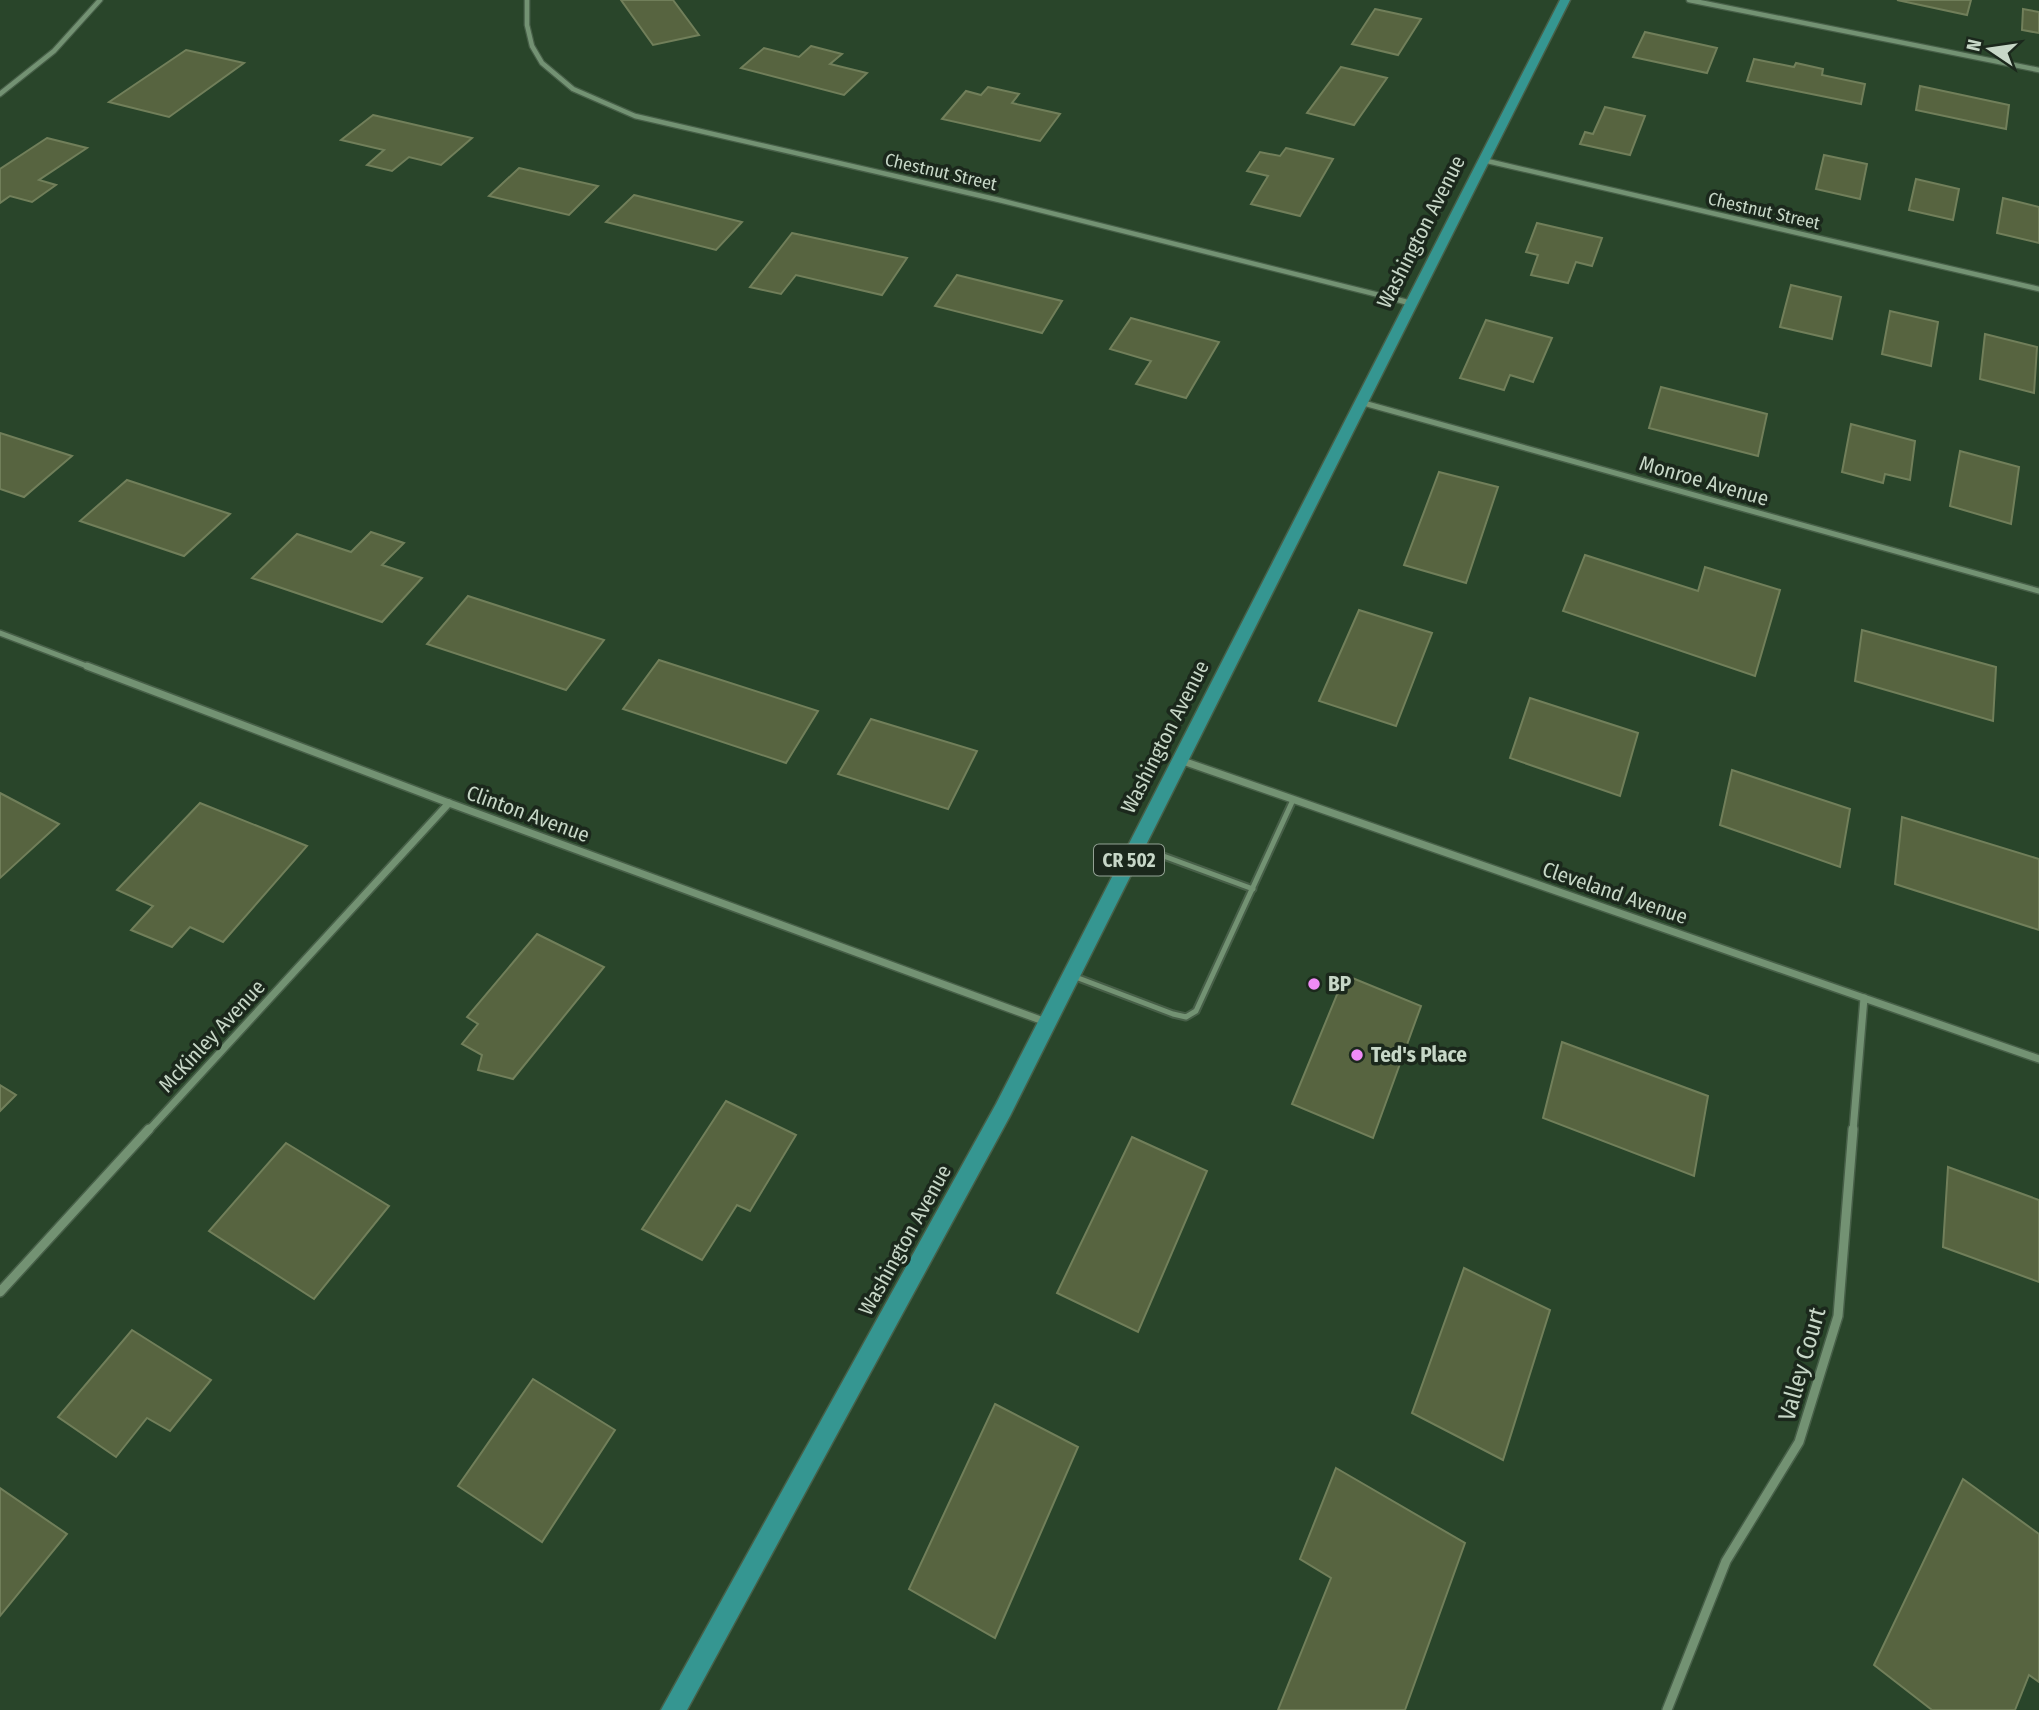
<svg xmlns="http://www.w3.org/2000/svg" width="2039" height="1710" viewBox="0 0 2039 1710" font-family="'Fira Sans Condensed',sans-serif">
<style>
.building{fill:#576440;stroke:#717f5a;stroke-width:2}
.lines{fill:none;stroke-linecap:round;stroke-linejoin:round}
.service-casing{stroke:#475f48;stroke-width:9}
.minor-far3-casing{stroke:#475f48;stroke-width:7}
.minor-far2-casing{stroke:#475f48;stroke-width:8}
.minor-far1-casing{stroke:#475f48;stroke-width:10}
.minor-casing{stroke:#475f48;stroke-width:12}
.primary-casing{stroke:#475f48;stroke-width:3}
.service{stroke:#739273;stroke-width:5}
.minor-far3{stroke:#739273;stroke-width:4.5}
.minor-far2{stroke:#739273;stroke-width:5}
.minor-far1{stroke:#739273;stroke-width:7}
.minor{stroke:#739273;stroke-width:9}
.primary{fill:#359691;fill-rule:evenodd}
.poi-dot{fill:#f08bf6;stroke:#1b281c;stroke-width:2.5}
.labels{text-anchor:middle;stroke-width:7;stroke-linejoin:round;paint-order:stroke}
.far-street-label{font-size:18px;fill:#c7d7c7;stroke:#1b281c}
.shield{fill:#1b281c;stroke:#93a294;stroke-width:2}
.shield-label{font-size:19px;font-weight:bold;fill:#c7d7c7}
.street-label{font-size:21px;fill:#c7d7c7;stroke:#1b281c}
.poi-label{font-size:21px;font-weight:bold;fill:#c7d7c7;stroke:#1b281c;text-anchor:start}
.near-street-label{font-size:24px;fill:#c7d7c7;stroke:#1b281c}
</style>
<rect width="100%" height="100%" fill="#29452a"/>
<!-- building -->
<g class="building">
<polygon points="621,0 673,0 699,35 653,45"/>
<polygon points="1897,0 1971,0 1967,15"/>
<polygon points="1375,9 1421,19 1398,55 1352,44"/>
<polygon points="2023,9 2039,12 2039,33 2022,30"/>
<polygon points="1645,32 1717,48 1707,73 1633,57"/>
<polygon points="811,46 842,54 830,64 867,73 844,95 741,68 764,48 799,57"/>
<polygon points="186,50 244,63 169,117 109,102"/>
<polygon points="1754,59 1794,67 1796,63 1823,69 1822,75 1865,84 1861,104 1747,81"/>
<polygon points="1341,67 1387,78 1354,125 1307,113"/>
<polygon points="1920,86 2009,105 2006,129 1916,110"/>
<polygon points="988,87 1019,94 1012,103 1060,114 1040,141 942,119 966,91 981,95"/>
<polygon points="1605,107 1645,116 1630,155 1580,144 1585,132 1593,134"/>
<polygon points="373,115 472,138 441,165 409,157 392,171 367,165 384,150 341,140"/>
<polygon points="47,138 87,148 39,180 56,185 32,202 10,196 0,203 0,169"/>
<polygon points="1286,148 1333,159 1300,216 1251,204 1268,176 1247,171 1260,152 1280,156"/>
<polygon points="1824,155 1867,164 1860,199 1816,189"/>
<polygon points="519,168 598,186 569,215 489,196"/>
<polygon points="1916,179 1959,189 1953,220 1909,210"/>
<polygon points="634,195 742,222 716,250 606,222"/>
<polygon points="2003,198 2039,207 2039,243 1997,233"/>
<polygon points="1537,223 1602,238 1592,266 1576,262 1568,283 1531,275 1538,255 1526,252"/>
<polygon points="792,233 907,258 882,295 796,275 781,294 750,287"/>
<polygon points="957,275 1062,301 1042,333 935,306"/>
<polygon points="1791,285 1841,297 1832,339 1780,327"/>
<polygon points="1890,311 1938,322 1931,366 1882,354"/>
<polygon points="1131,318 1219,342 1186,398 1136,384 1151,361 1110,349"/>
<polygon points="1486,320 1552,338 1533,382 1510,375 1504,390 1460,378"/>
<polygon points="1985,334 2037,347 2034,393 1980,379"/>
<polygon points="1661,387 1767,414 1758,456 1649,428"/>
<polygon points="1851,424 1915,441 1910,480 1885,474 1883,483 1842,472"/>
<polygon points="0,433 72,456 24,497 0,489"/>
<polygon points="1960,451 2019,467 2011,524 1950,506"/>
<polygon points="1439,472 1498,487 1466,583 1404,565"/>
<polygon points="127,480 230,514 184,556 80,521"/>
<polygon points="371,532 404,543 382,565 422,578 382,622 252,578 297,534 351,552"/>
<polygon points="1585,555 1698,591 1705,567 1780,590 1755,676 1563,611"/>
<polygon points="468,596 604,640 566,690 427,644"/>
<polygon points="1359,610 1432,633 1396,726 1319,701"/>
<polygon points="1862,630 1996,667 1993,721 1855,681"/>
<polygon points="659,660 818,711 786,763 623,709"/>
<polygon points="1530,698 1638,733 1620,796 1510,758"/>
<polygon points="871,719 977,751 948,809 838,774"/>
<polygon points="1732,770 1850,809 1840,867 1720,825"/>
<polygon points="0,793 59,824 0,878"/>
<polygon points="200,803 307,846 223,942 190,927 172,947 131,930 153,906 117,890"/>
<polygon points="1902,817 2039,859 2039,930 1895,884"/>
<polygon points="537,934 604,967 513,1079 478,1070 482,1055 462,1044 478,1024 467,1017"/>
<polygon points="1345,975 1421,1006 1373,1138 1292,1104"/>
<polygon points="1562,1042 1708,1096 1694,1176 1543,1118"/>
<polygon points="0,1085 16,1095 0,1111"/>
<polygon points="726,1101 796,1135 750,1211 737,1205 702,1260 642,1229"/>
<polygon points="1132,1137 1207,1171 1138,1332 1057,1293"/>
<polygon points="286,1143 389,1206 314,1299 209,1231"/>
<polygon points="1948,1167 2039,1200 2039,1282 1943,1247"/>
<polygon points="1464,1268 1550,1310 1503,1460 1412,1413"/>
<polygon points="132,1330 211,1380 170,1431 147,1418 116,1457 58,1417"/>
<polygon points="533,1379 615,1430 542,1542 458,1486"/>
<polygon points="995,1404 1078,1447 995,1638 909,1589"/>
<polygon points="1336,1468 1465,1543 1405,1710 1278,1710 1331,1578 1300,1559"/>
<polygon points="1963,1479 2039,1534 2039,1682 2029,1675 2015,1710 1932,1710 1874,1665"/>
<polygon points="0,1488 67,1534 0,1616"/>
</g>
<g class="lines">
<!-- service casing -->
<g class="service-casing">
<g id="service">
<polyline points="1139,847 1253,889"/>
<polyline points="1073,976 1173,1014 1186,1017 1196,1011 1293,800"/>
</g>
</g>
<!-- minor-far3 casing -->
<g class="minor-far3-casing">
<g id="minor-far3">
<polyline points="527,0 527,25 532,46 542,63 573,89 635,116 999,200 1387,297"/>
<polyline points="1689,0 2039,70"/>
<polyline points="0,94 54,51 100,0"/>
<polyline points="1483,160 2039,289"/>
</g>
</g>
<!-- minor-far2 casing -->
<g class="minor-far2-casing">
<g id="minor-far2">
<polyline points="1380,295 1410,303"/>
<polyline points="1360,402 2039,591"/>
<polyline points="0,633 92,668"/>
</g>
</g>
<!-- minor-far1 casing -->
<g class="minor-far1-casing">
<g id="minor-far1">
<polyline points="87,666 449,803 1046,1022"/>
<polyline points="1180,760 2039,1059"/>
<polyline points="148,1131 449,803"/>
<polyline points="1853,1131 1864,998"/>
</g>
</g>
<!-- minor casing -->
<g class="minor-casing">
<g id="minor">
<polyline points="0,1292 149,1129"/>
<polyline points="1667,1710 1726,1561 1799,1442 1838,1316 1853,1129"/>
</g>
</g>
<!-- primary casing -->
<g class="primary-casing">
<polygon id="primary" points="1560,0 1570,0 1010,1116 687,1710 661,1710 996,1104"/>
</g>
<!-- service -->
<use href="#service" class="service"/>
<!-- minor-far3 -->
<use href="#minor-far3" class="minor-far3"/>
<!-- minor-far2 -->
<use href="#minor-far2" class="minor-far2"/>
<!-- minor-far1 -->
<use href="#minor-far1" class="minor-far1"/>
<!-- minor -->
<use href="#minor" class="minor"/>
<!-- primary -->
<use href="#primary" class="primary"/>
</g>
<!-- markers -->
<g class="poi-dot">
<circle cx="1314" cy="984" r="7"/>
<circle cx="1357" cy="1055" r="7"/>
</g>
<g class="labels">
<!-- far-street labels -->
<g class="far-street-label">
<text transform="translate(941 172) rotate(13)" y="6">Chestnut Street</text>
<text transform="translate(1764 211) rotate(13)" y="6">Chestnut Street</text>
</g>
<!-- shield labels -->
<rect class="shield" x="1094" y="844.5" width="70" height="31" rx="5"/>
<g class="shield-label">
<text x="1129" y="867">CR 502</text>
</g>
<!-- street labels -->
<g class="street-label">
<text transform="translate(1421 232) rotate(-63)" y="7">Washington Avenue</text>
<text transform="translate(1704 481) rotate(16)" y="7">Monroe Avenue</text>
<text transform="translate(1165 737) rotate(-63)" y="7">Washington Avenue</text>
<text transform="translate(528 814) rotate(20)" y="7">Clinton Avenue</text>
<text transform="translate(1615 893) rotate(19)" y="7">Cleveland Avenue</text>
<text transform="translate(212 1036) rotate(-47)" y="7">McKinley Avenue</text>
<text transform="translate(905 1240) rotate(-61)" y="7">Washington Avenue</text>
</g>
<!-- poi labels -->
<g class="poi-label">
<text x="1328" y="991">BP</text>
<text x="1371" y="1062">Ted's Place</text>
</g>
<!-- near-street labels -->
<g class="near-street-label">
<text transform="translate(1802 1364) rotate(-74)" y="8">Valley Court</text>
</g>
</g>
<!-- north arrow -->
<g transform="translate(1990 49) rotate(283)" stroke="#1b281c" stroke-width="5" paint-order="stroke">
<path d="M0-5L12 26L0 18L-12 26Z" fill="#c7d7c7"/>
<text y="-10" font-size="19" font-weight="bold" text-anchor="middle" fill="#c7d7c7">N</text>
</g>
</svg>
